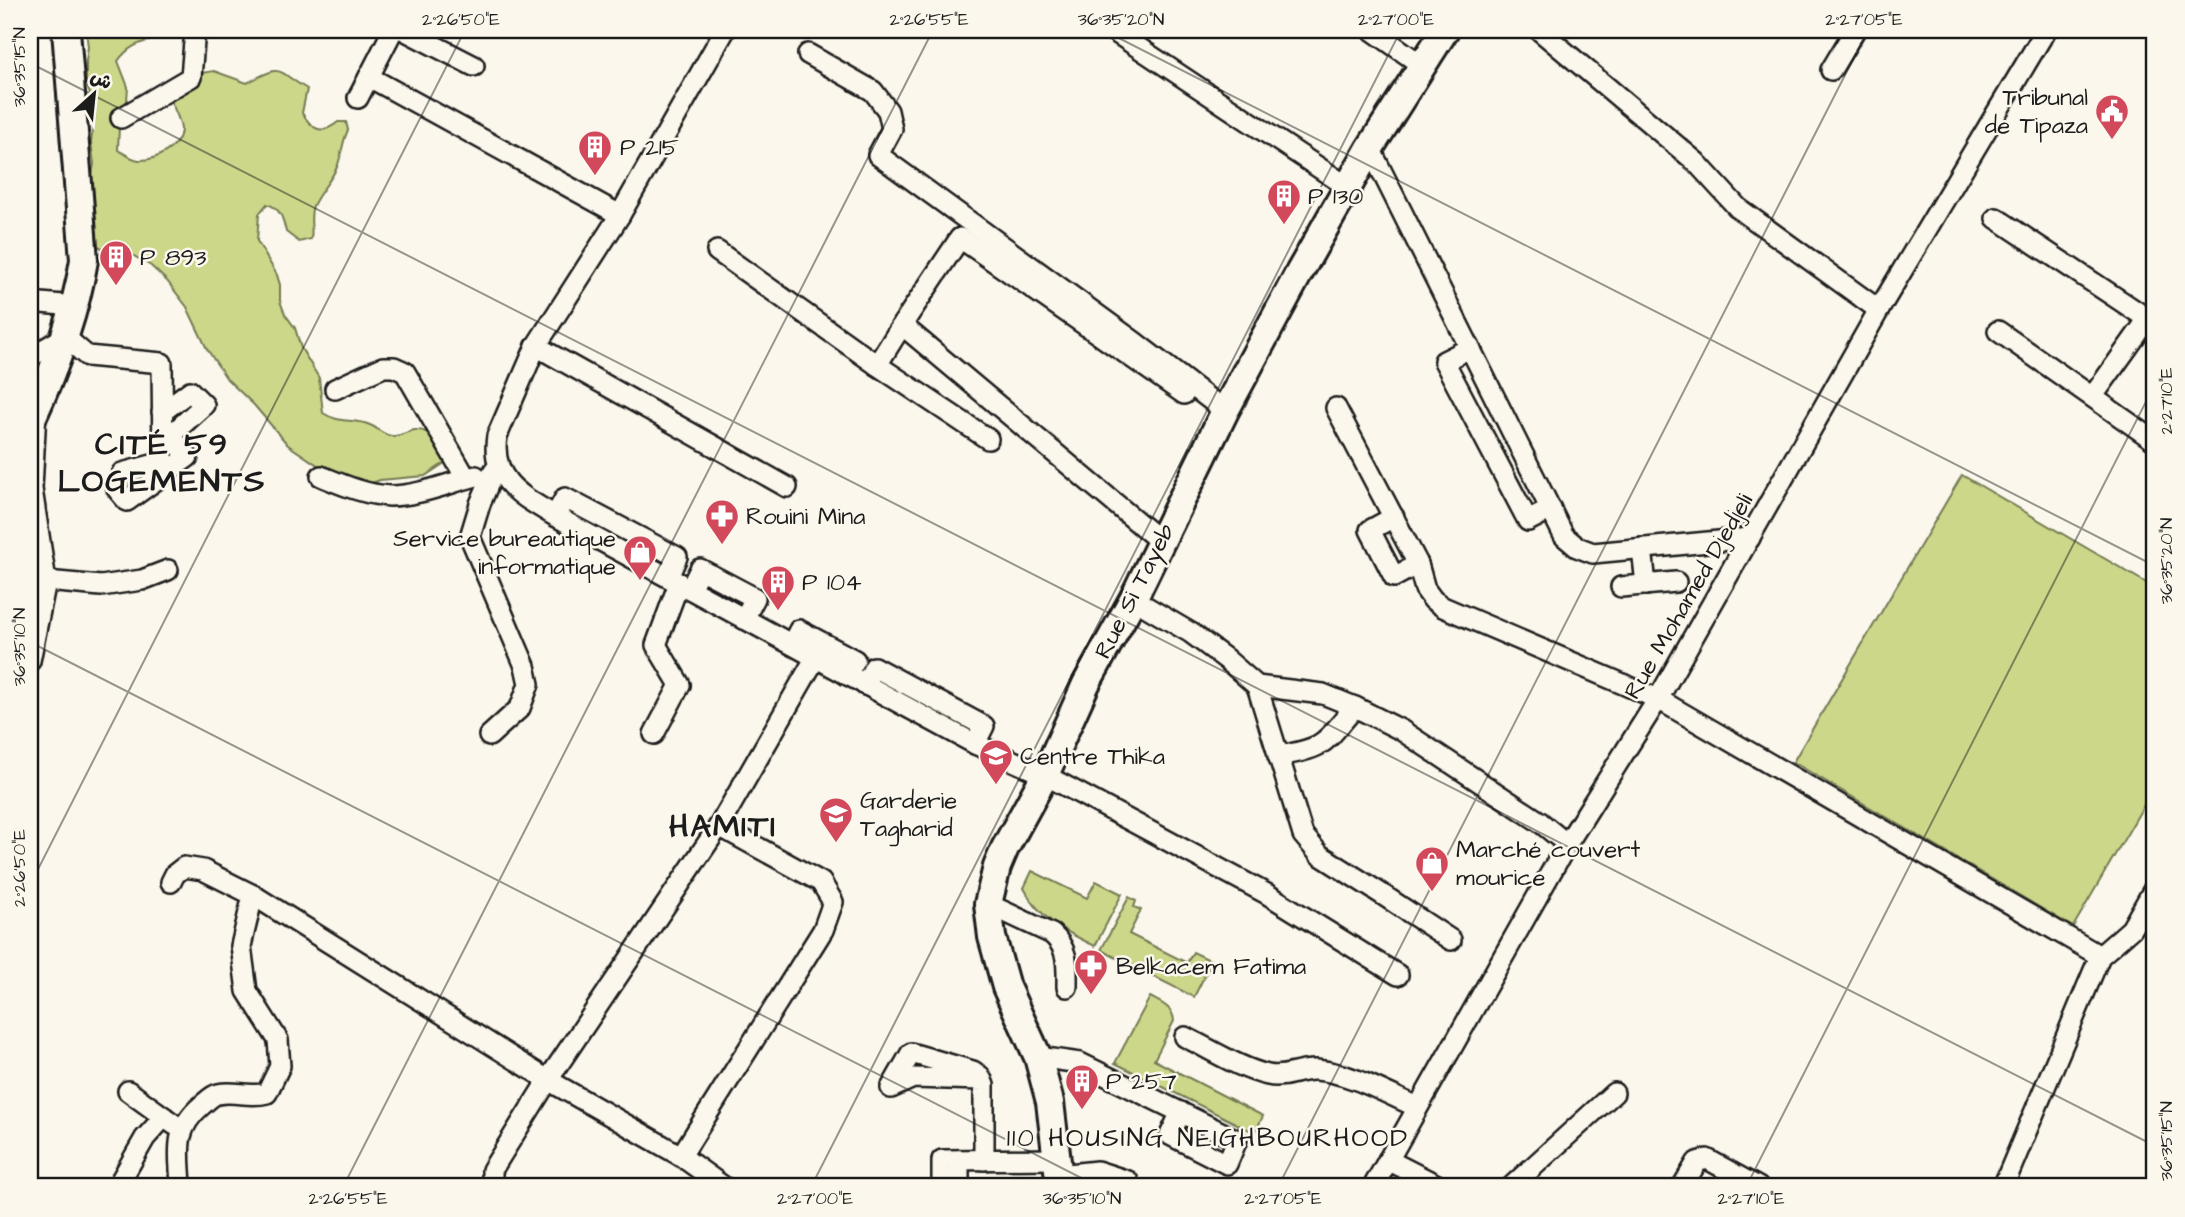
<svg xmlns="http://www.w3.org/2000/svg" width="2185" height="1217" viewBox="0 0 2185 1217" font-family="'Architects Daughter','Playpen Sans Arabic',sans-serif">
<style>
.green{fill:#ccd78a;stroke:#747a53;stroke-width:2}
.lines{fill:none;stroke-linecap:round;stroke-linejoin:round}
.minor-casing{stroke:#1c1c1c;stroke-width:24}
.secondary-casing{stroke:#1c1c1c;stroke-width:32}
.minor{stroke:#fbf7ec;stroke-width:19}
.secondary{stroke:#fbf7ec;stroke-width:26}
.ticks{fill:none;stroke:#1c1c1c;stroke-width:2;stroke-opacity:0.45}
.labels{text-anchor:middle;stroke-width:5;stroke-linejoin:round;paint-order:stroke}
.poi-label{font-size:24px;fill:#1c1c1c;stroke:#fbf7ec;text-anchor:start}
.street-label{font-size:24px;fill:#1c1c1c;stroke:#fbf7ec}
.neighbourhood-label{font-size:26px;letter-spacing:2px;fill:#1c1c1c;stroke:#fbf7ec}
.district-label{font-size:32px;font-weight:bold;letter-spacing:2px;fill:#1c1c1c;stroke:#fbf7ec}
.neatline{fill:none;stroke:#1c1c1c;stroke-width:2.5}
.ticks-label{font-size:18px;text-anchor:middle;fill:#1c1c1c}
</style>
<rect width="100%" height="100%" fill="#fbf7ec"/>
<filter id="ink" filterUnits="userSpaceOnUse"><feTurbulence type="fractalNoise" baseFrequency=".0143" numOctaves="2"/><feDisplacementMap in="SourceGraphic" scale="14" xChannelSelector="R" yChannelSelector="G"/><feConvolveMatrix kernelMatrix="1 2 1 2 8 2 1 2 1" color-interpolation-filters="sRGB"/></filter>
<g filter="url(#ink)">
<!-- green -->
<g class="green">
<path d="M86,30H173C151,45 135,37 118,61L128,87L127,100L119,125L118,150C125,154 131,159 139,160C154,161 180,148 181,130C181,120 173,108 170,98L189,90L202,73L214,71L247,83C284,63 275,70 307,89L302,113C312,129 321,136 338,122H346L348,130C342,142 342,155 337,167C331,181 319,192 313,206C309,216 313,228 311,239L299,242L286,232C283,219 281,208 267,204L259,214L257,241L277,275L280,285V301L285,314L295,328L301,348L319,378L323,413C340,424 353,418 370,425C378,428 385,437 394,436C401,436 408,431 415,430C434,429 441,447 446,462L425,476L380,480L369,484L325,470L288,445L254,405L227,379L207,349L187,307L167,281L151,266L132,255L106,250L96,245L93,234L91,181L94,164L91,142L95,112L86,81V61L88,47Z"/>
<polygon points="1962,475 2155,588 2155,786 2073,927 1793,762"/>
<path d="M1032,871L1087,898L1096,881L1122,894L1095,946C1066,932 1039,919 1024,888Z"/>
<polygon points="1129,897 1136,901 1134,907 1141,910 1129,934 1187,963 1193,952 1212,961 1194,997 1101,950"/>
<path d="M1150,997C1161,1003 1173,1007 1174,1021L1154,1060L1263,1116L1255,1133L1115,1063Z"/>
</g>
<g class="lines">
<!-- minor casing -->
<g class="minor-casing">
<g id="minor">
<polyline points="404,30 474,66"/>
<path d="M725,30L620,215L536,346L497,436C490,481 522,496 555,516L975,744L1045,775L1267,894L1398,975"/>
<polyline points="1112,30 1348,187"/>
<polyline points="1372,30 1423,66"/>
<polyline points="1539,30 1696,162 1738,208 1879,310"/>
<polyline points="808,54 873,91 888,111 892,129 878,155 1136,343 1225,411"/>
<polyline points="1831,70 1855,30"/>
<polyline points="369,77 620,215"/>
<polyline points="358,98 393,30"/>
<polyline points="121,118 191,77 195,30"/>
<polyline points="1370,148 1564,536 1577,547 1593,553 1750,538"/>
<polyline points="1996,218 2148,319 2093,396"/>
<polyline points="717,251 877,365 988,439"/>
<polyline points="30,302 74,306"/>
<polyline points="1998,331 2155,441"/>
<polyline points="536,346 787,487"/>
<polyline points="1470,348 1444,361 1528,521 1551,509"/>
<polyline points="30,357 65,337 87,356 162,363 163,462 122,473 117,489 127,501 188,457 171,435 204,405 190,391 162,412"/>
<polyline points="877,365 902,325"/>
<polyline points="335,389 383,367 394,367 405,372 466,478"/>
<polyline points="1336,408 1418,564 1425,589 1433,600 1443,607 1658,699 2100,956"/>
<path d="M321,476C343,485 366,495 390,496C418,496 449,483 476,476"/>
<polyline points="555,516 565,498 677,557 668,577"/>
<polyline points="1394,517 1370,530 1394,577 1418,564"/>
<polyline points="1160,541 902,325 960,238 1184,394"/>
<polyline points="1642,548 1646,585"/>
<polyline points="46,581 101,586 142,580 168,570"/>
<polyline points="1621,587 1676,582"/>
<polyline points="690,589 700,569 755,598 744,619"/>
<polyline points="1133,599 1191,633 1226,659 1257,686 1323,694 1355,707 1401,730 1540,822 1567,844"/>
<polyline points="792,644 799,630 855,660 847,675"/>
<polyline points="30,661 46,581 32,489 36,411"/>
<polyline points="865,685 874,667 984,726 975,744"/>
<polyline points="1257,686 1303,835 1320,855 1380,893 1451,940"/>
<polyline points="654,734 680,685 656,645 679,583"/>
<polyline points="489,736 520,708 529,684 525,666 470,537 480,504 494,471"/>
<path d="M1278,756C1328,748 1324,742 1355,707"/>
<polyline points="171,882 175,874 184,867 203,870 253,895 548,1080 681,1156 724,1187"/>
<path d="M988,904L1052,934C1069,949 1067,966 1067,987"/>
<path d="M1185,1037C1210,1049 1241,1069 1268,1075C1285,1079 1299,1069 1316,1070C1351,1073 1385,1093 1417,1107"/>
<polyline points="1038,1057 1080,1063 1237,1140 1227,1164 1170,1135 1181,1112"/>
<polyline points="982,1080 913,1078 891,1088 911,1053 973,1071 980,1076 984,1085 984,1160"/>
<polyline points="128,1091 175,1125"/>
<polyline points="681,1156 823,930 833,902 821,882 719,826"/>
<polyline points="959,1160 959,1187"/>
<polyline points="1388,1160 1441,1187"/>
<polyline points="1059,1175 1097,1171 1128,1181 1128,1187"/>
<polyline points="117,1187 145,1138 164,1117"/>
<path d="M181,1187C180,1154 172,1131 201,1106C206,1102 212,1095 218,1094C235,1090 249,1098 267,1093L280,1066L278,1040L247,991L241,946L253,895"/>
<polyline points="492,1187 492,1170 548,1080 719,826 816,657"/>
<polyline points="942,1187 942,1160 1058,1159"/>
<polyline points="1373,1187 1567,844 1658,699 1884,301 2046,30"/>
<polyline points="1511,1187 1614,1093"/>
<polyline points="1682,1187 1697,1162 1707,1159 1758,1187"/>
<polyline points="2003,1187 2100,956 2131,929 2155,887"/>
</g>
</g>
<!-- secondary casing -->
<g class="secondary-casing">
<g id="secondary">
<path d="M30,423C54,371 75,316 84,260L66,30"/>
<polyline points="1060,1187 1050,1102 1038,1057 1006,987 992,937 988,904 997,867 1005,848 1045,775 1086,684 1133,599 1225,411 1299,273 1370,148 1445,30"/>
</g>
</g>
<!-- minor -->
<use href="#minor" class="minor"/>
<!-- secondary -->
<use href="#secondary" class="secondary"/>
</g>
</g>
<!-- ticks -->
<path class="ticks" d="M1103,30L2155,566M30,63L2155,1146M30,642L1099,1187M30,885L465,30M343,1187L933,30M811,1187L1401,30M1278,1187L1868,30M1746,1187L2155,384"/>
<!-- icons -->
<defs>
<g id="civic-pin" transform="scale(1.75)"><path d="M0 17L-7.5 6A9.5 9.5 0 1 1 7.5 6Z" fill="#d1495b" stroke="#fbf7ec"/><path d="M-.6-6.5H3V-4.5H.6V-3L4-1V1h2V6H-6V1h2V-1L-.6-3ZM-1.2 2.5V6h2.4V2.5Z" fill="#fff"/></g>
<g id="building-pin" transform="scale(1.75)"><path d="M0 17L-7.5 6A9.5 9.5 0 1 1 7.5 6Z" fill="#d1495b" stroke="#fbf7ec"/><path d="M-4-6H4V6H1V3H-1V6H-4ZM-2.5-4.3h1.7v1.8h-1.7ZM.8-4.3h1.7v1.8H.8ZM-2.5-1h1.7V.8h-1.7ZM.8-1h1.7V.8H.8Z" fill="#fff"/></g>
<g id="pharmacy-pin" transform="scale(1.75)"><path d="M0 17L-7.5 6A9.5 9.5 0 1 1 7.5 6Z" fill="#d1495b" stroke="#fbf7ec"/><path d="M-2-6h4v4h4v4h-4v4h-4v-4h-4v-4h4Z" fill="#fff"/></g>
<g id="shop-pin" transform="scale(1.75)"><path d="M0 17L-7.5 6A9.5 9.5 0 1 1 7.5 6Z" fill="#d1495b" stroke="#fbf7ec"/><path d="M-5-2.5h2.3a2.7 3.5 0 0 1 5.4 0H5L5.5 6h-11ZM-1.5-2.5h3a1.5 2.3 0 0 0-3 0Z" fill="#fff"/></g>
<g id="school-pin" transform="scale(1.75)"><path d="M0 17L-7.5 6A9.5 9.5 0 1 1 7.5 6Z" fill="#d1495b" stroke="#fbf7ec"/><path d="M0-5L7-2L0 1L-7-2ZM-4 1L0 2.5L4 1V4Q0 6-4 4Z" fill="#fff"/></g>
</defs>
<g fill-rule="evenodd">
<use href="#civic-pin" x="2112" y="111"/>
<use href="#building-pin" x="595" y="147"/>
<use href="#building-pin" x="1284" y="196"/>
<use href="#building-pin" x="116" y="257"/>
<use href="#pharmacy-pin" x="722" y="516"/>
<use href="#shop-pin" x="640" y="552"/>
<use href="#building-pin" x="778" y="582"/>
<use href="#school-pin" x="996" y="756"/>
<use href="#school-pin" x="836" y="814"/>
<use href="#shop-pin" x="1432" y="863"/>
<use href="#pharmacy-pin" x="1091" y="966"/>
<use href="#building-pin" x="1082" y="1081"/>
</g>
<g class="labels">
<!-- poi labels -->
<g class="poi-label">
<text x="2088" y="105" text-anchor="end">Tribunal<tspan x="2088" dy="28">de Tipaza</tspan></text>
<text x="620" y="155">P 215</text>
<text x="1308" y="204">P 130</text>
<text x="140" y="265">P 893</text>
<text x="746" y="524">Rouini Mina</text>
<text x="616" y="546" text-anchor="end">Service bureautique<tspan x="616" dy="28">informatique</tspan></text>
<text x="802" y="590">P 104</text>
<text x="1020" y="764">Centre Thika</text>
<text x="860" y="808">Garderie<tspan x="860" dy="28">Tagharid</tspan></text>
<text x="1456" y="857">Marché couvert<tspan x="1456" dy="28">mourice</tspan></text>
<text x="1116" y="974">Belkacem Fatima</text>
<text x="1106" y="1089">P 257</text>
</g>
<!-- street labels -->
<g class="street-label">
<text transform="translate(1134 591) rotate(-63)" y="8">Rue Si Tayeb</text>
<text transform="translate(1688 596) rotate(-60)" y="8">Rue Mohamed Djedjeli</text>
</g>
<!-- neighbourhood labels -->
<g class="neighbourhood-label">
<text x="1208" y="1146">110 HOUSING NEIGHBOURHOOD</text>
</g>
<!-- district labels -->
<g class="district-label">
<text x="162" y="454">CITÉ 59<tspan x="162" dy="37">LOGEMENTS</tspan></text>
<text x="723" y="836">HAMITI</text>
</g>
</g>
<!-- margin -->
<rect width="2185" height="1217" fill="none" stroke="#fbf7ec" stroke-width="77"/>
<!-- north arrow -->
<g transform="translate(94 94) rotate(27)" stroke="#fbf7ec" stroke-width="5" paint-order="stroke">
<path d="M0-5L12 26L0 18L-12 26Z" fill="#1c1c1c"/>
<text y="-10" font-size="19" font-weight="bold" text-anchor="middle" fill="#1c1c1c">ش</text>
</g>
<rect x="38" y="38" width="2108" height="1140" class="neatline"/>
<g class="ticks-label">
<text x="461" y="25">2°26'50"E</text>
<text x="929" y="25">2°26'55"E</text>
<text x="1121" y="25">36°35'20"N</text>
<text x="1396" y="25">2°27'00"E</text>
<text x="1864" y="25">2°27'05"E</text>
<text transform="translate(19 67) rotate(-90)" y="6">36°35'15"N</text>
<text transform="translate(2166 401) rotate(-90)" y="6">2°27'10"E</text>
<text transform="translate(2166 561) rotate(-90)" y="6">36°35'20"N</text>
<text transform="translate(19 647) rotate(-90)" y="6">36°35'10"N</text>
<text transform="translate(19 868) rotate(-90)" y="6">2°26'50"E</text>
<text transform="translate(2166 1141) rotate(-90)" y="6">36°35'15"N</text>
<text x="348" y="1204">2°26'55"E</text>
<text x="815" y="1204">2°27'00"E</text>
<text x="1082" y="1204">36°35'10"N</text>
<text x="1283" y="1204">2°27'05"E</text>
<text x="1751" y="1204">2°27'10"E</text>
</g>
</svg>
